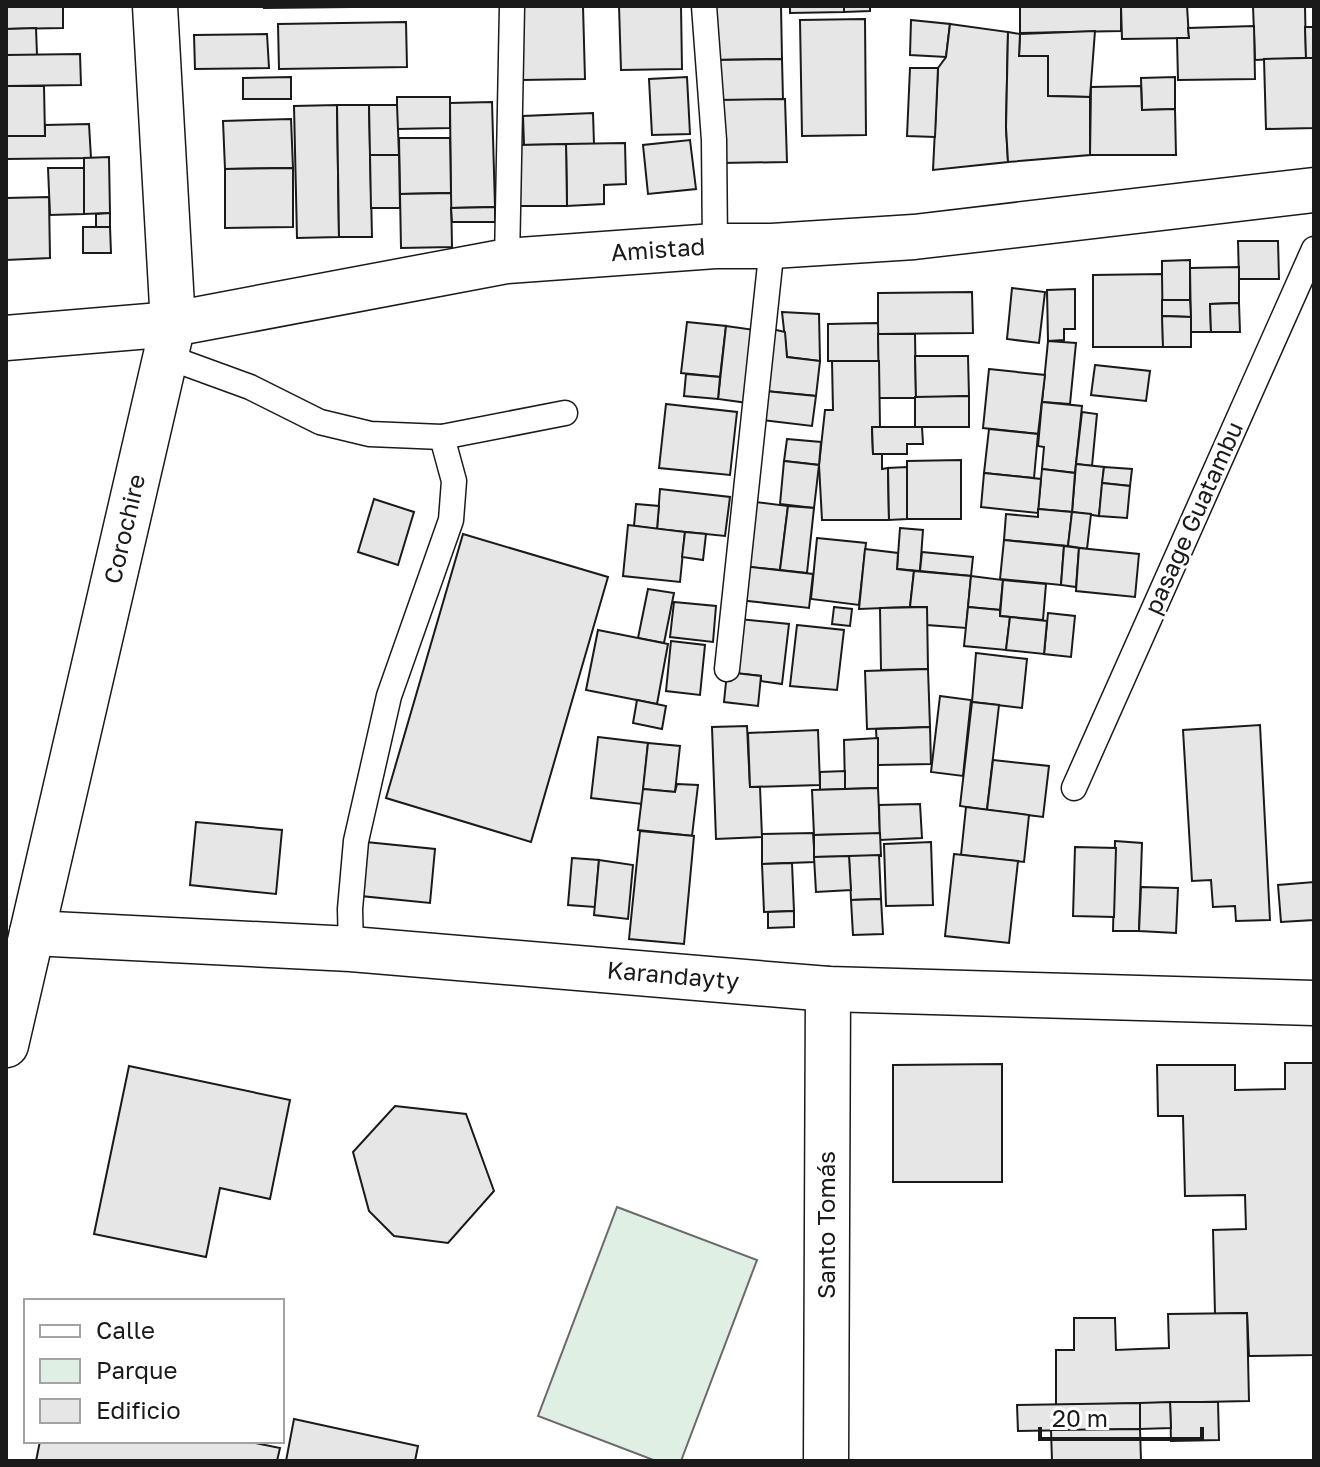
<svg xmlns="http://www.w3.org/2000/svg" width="1320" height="1467" viewBox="0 0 1320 1467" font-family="'Golos Text',sans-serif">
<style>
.green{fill:#e0efe3;stroke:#6a6a6a;stroke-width:2}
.building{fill:#e6e6e6;stroke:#1a1a1a;stroke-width:2}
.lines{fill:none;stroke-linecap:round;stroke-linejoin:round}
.lane-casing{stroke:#1a1a1a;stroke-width:27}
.street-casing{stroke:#1a1a1a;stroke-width:47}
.lane{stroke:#fff;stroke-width:24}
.street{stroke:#fff;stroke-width:44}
.labels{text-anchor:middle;stroke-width:6;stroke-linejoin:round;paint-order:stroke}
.street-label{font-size:24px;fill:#1a1a1a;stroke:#fff}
</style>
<rect width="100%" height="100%" fill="#fff"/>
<!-- green -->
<polygon class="green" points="617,1207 757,1260 681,1461 656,1461 538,1416"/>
<!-- building -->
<g class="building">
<polygon points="6,6 63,6 63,28 6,29"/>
<polygon points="264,6 351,6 351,7 264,8"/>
<polygon points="519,6 583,6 585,79 521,80"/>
<polygon points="619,6 681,6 682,69 621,70"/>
<polygon points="781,6 782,59 709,60 707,7"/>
<polygon points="790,6 844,6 844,12 790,13"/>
<polygon points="844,6 870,6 870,11 844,12"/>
<polygon points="1020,6 1121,6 1121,31 1020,33"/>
<polygon points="1121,6 1187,6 1189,38 1122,39"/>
<polygon points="1253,6 1305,6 1306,58 1255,60"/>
<polygon points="865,19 866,135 802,136 800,20"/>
<polygon points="911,20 950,24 946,57 910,55"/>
<polygon points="406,22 407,67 279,69 278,24"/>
<polygon points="950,24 1008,32 1006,127 1008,162 933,170 938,68 946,57"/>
<polygon points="1254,26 1255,79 1178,80 1177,38 1189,38 1188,28"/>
<polygon points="1305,27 1314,27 1314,58 1306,58"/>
<polygon points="36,28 37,55 6,55 6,29"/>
<polygon points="1095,31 1090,97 1048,96 1048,56 1019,56 1020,34"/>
<polygon points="1008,32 1020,34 1019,56 1048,56 1048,96 1090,97 1090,155 1008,162 1006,127"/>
<polygon points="267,34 269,68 195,69 194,35"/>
<polygon points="80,54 81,85 6,86 6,55"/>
<polygon points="1306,58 1314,58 1314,128 1266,129 1264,59"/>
<polygon points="782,59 783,100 719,100 718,60"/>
<polygon points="910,68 938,68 935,137 907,136"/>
<polygon points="291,77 291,99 243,99 243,78"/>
<polygon points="687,77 690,134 652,135 649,79"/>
<polygon points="1175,77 1175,109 1142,110 1141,78"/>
<polygon points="6,86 44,86 45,136 6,136"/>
<polygon points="1141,86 1142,110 1175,109 1176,155 1090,155 1091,87"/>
<polygon points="397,97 450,97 450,128 397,129"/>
<polygon points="785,99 787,162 721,163 719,100"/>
<polygon points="492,102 495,207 451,208 450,103"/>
<polygon points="337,105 339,237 297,238 294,106"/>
<polygon points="337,105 369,105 372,237 339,237"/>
<polygon points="369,105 397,105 399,155 370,155"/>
<polygon points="593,113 594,144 524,145 523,116"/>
<polygon points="291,119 293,168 225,169 223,121"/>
<polygon points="89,124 91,158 6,159 6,136 45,136 45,125"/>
<polygon points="399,138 450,138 451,193 400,194"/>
<polygon points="690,140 696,189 648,194 643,145"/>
<polygon points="625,143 626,184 604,185 604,204 567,206 566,144"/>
<polygon points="566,144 567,206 520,206 519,145"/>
<polygon points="370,155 399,155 400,208 371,208"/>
<polygon points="109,157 110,213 84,214 84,158"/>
<polygon points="48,168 84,168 84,214 50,215"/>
<polygon points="293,168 293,227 225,228 225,169"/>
<polygon points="451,193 452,247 401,248 400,194"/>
<polygon points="49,197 50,258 6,260 6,198"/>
<polygon points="495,207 495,222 452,222 451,208"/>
<polygon points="110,213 110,227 96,227 96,214"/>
<polygon points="83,227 110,227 111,253 83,253"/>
<polygon points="1238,241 1278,241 1279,279 1239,279"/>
<polygon points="1190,260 1190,300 1162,300 1162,261"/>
<polygon points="1239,267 1239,303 1210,304 1211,332 1191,332 1190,268"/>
<polygon points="1162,274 1163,347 1093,347 1093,275"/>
<polygon points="1012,288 1045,292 1039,343 1007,339"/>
<polygon points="1075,289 1075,329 1064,329 1064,340 1048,341 1047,290"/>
<polygon points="972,292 973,333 878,334 878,293"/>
<polygon points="1162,300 1190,300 1191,317 1162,316"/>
<polygon points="1239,303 1240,332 1211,332 1210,304"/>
<polygon points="782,312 819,314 820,361 787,357"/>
<polygon points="1162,316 1191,317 1191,347 1163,347"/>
<polygon points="687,322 726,326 720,377 681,373"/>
<polygon points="878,323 879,361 828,361 828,324"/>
<polygon points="726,326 755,330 748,403 718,399"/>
<polygon points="772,329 785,332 787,357 820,361 816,396 765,391"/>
<polygon points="878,334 915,334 916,398 879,398"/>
<polygon points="1048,341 1076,343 1070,404 1042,402"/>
<polygon points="915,356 968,356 969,396 916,398"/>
<polygon points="832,361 879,361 880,427 872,427 873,454 882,454 882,469 888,468 889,520 822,520 819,465 825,410 833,410"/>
<polygon points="1095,365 1150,371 1146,401 1091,395"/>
<polygon points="989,369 1045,375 1038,434 983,428"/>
<polygon points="686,374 720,377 718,399 684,396"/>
<polygon points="765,391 816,396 812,426 762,420"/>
<polygon points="969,396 969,427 915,427 915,397"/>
<polygon points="1042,402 1082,406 1075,473 1042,469 1044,447 1038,446"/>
<polygon points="666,404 737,412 730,475 659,468"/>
<polygon points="1082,412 1097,414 1092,466 1076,464"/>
<polygon points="872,427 922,427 923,444 907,444 907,454 873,454"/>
<polygon points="989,429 1038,434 1034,478 984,473"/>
<polygon points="787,439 821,442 819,465 784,461"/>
<polygon points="961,460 961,519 907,519 907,461"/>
<polygon points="784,461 819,465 814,508 780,504"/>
<polygon points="1076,464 1104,467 1099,516 1072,512"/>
<polygon points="907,467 907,519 889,520 888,468"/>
<polygon points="1104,467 1132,469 1130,486 1102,483"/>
<polygon points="1042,469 1075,473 1072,512 1038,509"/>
<polygon points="984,473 1041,479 1038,513 981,507"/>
<polygon points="1102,483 1130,486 1127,518 1099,516"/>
<polygon points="660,489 730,497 725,536 657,529"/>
<polygon points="374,499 414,512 398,565 358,552"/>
<polygon points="755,502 788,506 780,570 748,567"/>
<polygon points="636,504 659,506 657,529 634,526"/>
<polygon points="788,506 814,508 807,573 780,570"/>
<polygon points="1038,509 1072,512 1068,546 1004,540 1006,514 1038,517"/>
<polygon points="1072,512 1091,514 1087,549 1068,546"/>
<polygon points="628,525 685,532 680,582 623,576"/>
<polygon points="900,528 923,530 920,571 897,569"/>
<polygon points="685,532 706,534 703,560 682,557"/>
<polygon points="463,534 608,577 531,842 386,798"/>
<polygon points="817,538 866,543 859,605 811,599"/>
<polygon points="1004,540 1064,546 1061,585 1000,579"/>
<polygon points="1064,546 1079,548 1076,587 1061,585"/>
<polygon points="1079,548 1139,554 1135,597 1076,591"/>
<polygon points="865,549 898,553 897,569 914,571 910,607 859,609"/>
<polygon points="922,552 973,557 971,576 920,571"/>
<polygon points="743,566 813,574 809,608 739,600"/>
<polygon points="914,571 971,576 966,628 927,625 927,607 910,607"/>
<polygon points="971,576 1003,580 1000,610 968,607"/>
<polygon points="1003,580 1046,584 1043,620 1000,616"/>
<polygon points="648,589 674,593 664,643 638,638"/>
<polygon points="674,602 716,606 713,642 670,637"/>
<polygon points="834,607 852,609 850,626 832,624"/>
<polygon points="927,607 928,669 881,670 880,608"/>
<polygon points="968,607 1000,610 1000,616 1010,617 1006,650 964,646"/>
<polygon points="1048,613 1075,616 1071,657 1044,654"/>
<polygon points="1010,617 1047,621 1044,654 1006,650"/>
<polygon points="739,619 789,624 782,684 761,681 761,676 733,673"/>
<polygon points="797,625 844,630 837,690 790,686"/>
<polygon points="598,630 668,644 657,704 586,690"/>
<polygon points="671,641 705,645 700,695 666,691"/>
<polygon points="976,653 1027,659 1022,708 972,702"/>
<polygon points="928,669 930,727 867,729 865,671"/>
<polygon points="727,672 761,676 758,706 724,702"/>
<polygon points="940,696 971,700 963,776 931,772"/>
<polygon points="637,700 666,706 662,729 633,723"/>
<polygon points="972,702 999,705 987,810 960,806"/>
<polygon points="1260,725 1270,920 1236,921 1235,906 1213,907 1211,880 1192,881 1183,730"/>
<polygon points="747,726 750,787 760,787 762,837 716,839 712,727"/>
<polygon points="930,727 931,764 878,765 876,729"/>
<polygon points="818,730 820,785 750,787 748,733"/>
<polygon points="598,737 648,743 642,804 591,798"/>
<polygon points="878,738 878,788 845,789 844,740"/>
<polygon points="648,743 680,746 675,792 643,789"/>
<polygon points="993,760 1049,766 1043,817 987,810"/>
<polygon points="845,771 845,789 820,790 820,772"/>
<polygon points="677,784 698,785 692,836 638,830 643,789 675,792"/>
<polygon points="878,788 880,834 814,835 812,790"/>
<polygon points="920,804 922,838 880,840 879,805"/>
<polygon points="966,807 1029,815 1024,862 961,855"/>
<polygon points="196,822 282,830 276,894 190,885"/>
<polygon points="640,831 694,836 684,944 629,939"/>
<polygon points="813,833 815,862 762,864 762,834"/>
<polygon points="880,833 881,856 814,857 814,835"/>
<polygon points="1115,841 1142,843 1139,931 1113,931"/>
<polygon points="366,842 435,849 430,903 361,896"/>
<polygon points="931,842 933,905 886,906 884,844"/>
<polygon points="1075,847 1116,848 1114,917 1073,916"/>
<polygon points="954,854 1018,861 1009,943 945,936"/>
<polygon points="879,855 881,899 851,900 849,856"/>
<polygon points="849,856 851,890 816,892 814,857"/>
<polygon points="572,858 599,860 595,907 568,905"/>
<polygon points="599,860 633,865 628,919 594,915"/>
<polygon points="792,863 794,911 764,912 762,864"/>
<polygon points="1314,882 1314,920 1281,922 1278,885"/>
<polygon points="1141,887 1178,888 1176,933 1139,931"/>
<polygon points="881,899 883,934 853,935 851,900"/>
<polygon points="794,911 794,927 768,928 768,912"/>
<polygon points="1285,1063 1314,1063 1314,1355 1249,1356 1247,1313 1215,1314 1213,1230 1246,1229 1245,1195 1185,1196 1183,1116 1158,1116 1157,1065 1235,1065 1235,1090 1285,1089"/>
<polygon points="1002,1064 1002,1182 893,1182 893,1065"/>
<polygon points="129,1066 290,1100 270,1199 220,1188 206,1257 94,1234"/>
<polygon points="395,1106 466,1114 494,1191 448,1243 394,1236 369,1211 353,1152"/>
<polygon points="1247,1313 1249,1401 1056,1405 1056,1350 1074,1350 1074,1318 1115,1318 1116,1350 1139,1349 1169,1348 1168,1314"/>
<polygon points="1170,1402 1218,1402 1219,1440 1171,1441"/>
<polygon points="1170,1402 1171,1428 1140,1429 1140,1403"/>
<polygon points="1140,1403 1140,1429 1018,1431 1017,1405"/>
<polygon points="294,1419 418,1446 415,1461 286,1461"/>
<polygon points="1140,1429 1141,1461 1052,1461 1051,1430"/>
<polygon points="40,1441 246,1441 280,1448 277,1461 36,1461"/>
</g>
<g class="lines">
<!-- lane casing -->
<g class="lane-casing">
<g id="lane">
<polyline points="704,6 714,140 715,246"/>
<polyline points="507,261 512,6"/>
<polyline points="165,356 250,387 320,422 370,434 442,437 565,413"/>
<polyline points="727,669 772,246"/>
<polyline points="1074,788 1314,249"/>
<polyline points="351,949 350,909 356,841 389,696 451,520 454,481 442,437"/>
</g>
</g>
<!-- street casing -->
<g class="street-casing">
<g id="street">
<polyline points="6,338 173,324 507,261 715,246 772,246 914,237 1314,190"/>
<polyline points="32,933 351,949 828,989 1314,1003"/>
<polyline points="6,1045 173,324 155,6"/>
<polyline points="826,1461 828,989"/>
</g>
</g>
<!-- lane -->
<use href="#lane" class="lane"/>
<!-- street -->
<use href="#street" class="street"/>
</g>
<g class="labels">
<!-- street labels -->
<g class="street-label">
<text transform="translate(658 250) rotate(-4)" y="8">Amistad</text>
<text transform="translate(1194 518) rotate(-66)" y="8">pasage Guatambu</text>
<text transform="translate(125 529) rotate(-77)" y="8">Corochire</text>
<text transform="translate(673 976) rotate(5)" y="8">Karandayty</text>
<text transform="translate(827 1225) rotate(-90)" y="8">Santo Tomás</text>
</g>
</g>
<!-- border -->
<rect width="1320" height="1467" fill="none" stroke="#1a1a1a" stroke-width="16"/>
<!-- legend -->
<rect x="24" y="1299" width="260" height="144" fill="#ffffff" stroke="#a3a3a3" stroke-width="2"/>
<rect x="40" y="1325" width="40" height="12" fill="#ffffff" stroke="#a3a3a3" stroke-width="2"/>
<text x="96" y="1339" font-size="24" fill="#1a1a1a">Calle</text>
<rect x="40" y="1359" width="40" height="24" fill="#e0efe3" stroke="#a3a3a3" stroke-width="2"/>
<text x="96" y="1379" font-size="24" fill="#1a1a1a">Parque</text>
<rect x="40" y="1399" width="40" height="24" fill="#e6e6e6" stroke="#a3a3a3" stroke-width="2"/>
<text x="96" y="1419" font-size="24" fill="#1a1a1a">Edificio</text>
<!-- scale -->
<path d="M1040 1427v12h162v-12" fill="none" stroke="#1a1a1a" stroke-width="4"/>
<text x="1052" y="1427" font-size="24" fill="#1a1a1a" stroke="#ffffff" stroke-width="6" paint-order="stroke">20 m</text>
</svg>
